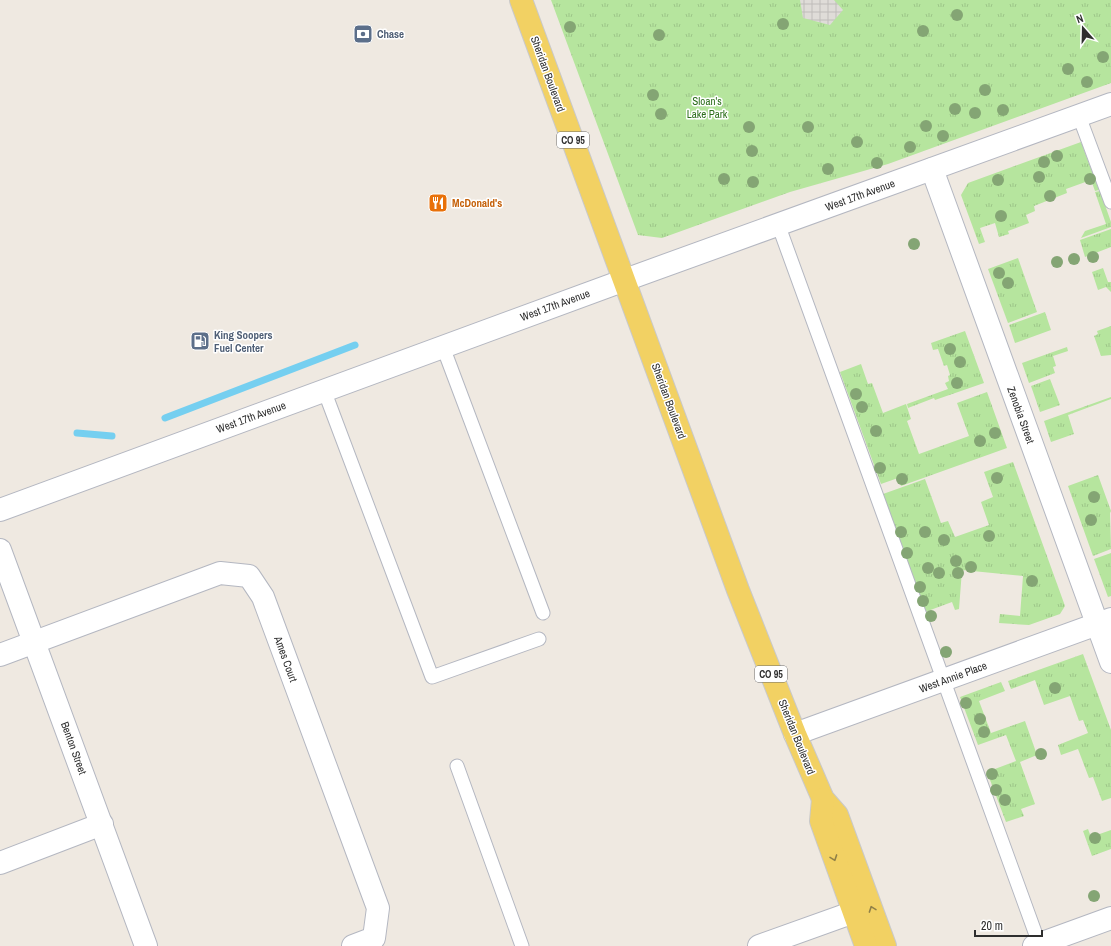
<svg xmlns="http://www.w3.org/2000/svg" width="1111" height="946" viewBox="0 0 1111 946" font-family="'Archivo Narrow',sans-serif">
<style>
.grass{fill:url(#grass-tufts)}
.plaza{fill:url(#plaza-grid)}
.lines{fill:none;stroke-linecap:round;stroke-linejoin:round}
.stream{stroke:#75cff0;stroke-width:7}
.lane-casing{stroke:#b4b7c1;stroke-width:15}
.street-casing{stroke:#b4b7c1;stroke-width:24}
.secondary-casing{stroke:#b4b7c1;stroke-width:24}
.primary-casing{stroke:#c9c9c9;stroke-width:24}
.lane{stroke:#fff;stroke-width:13}
.street{stroke:#fff;stroke-width:22}
.secondary{stroke:#fff;stroke-width:22}
.primary{stroke:#f2d163;stroke-width:22}
.tree{fill:#84a574}
.oneway{stroke:#908048}
.labels{text-anchor:middle;stroke-width:3;stroke-linejoin:round;paint-order:stroke}
.shield{fill:#fff;stroke:#6d6d6d;stroke-width:1}
.shield-label{font-size:10px;font-weight:bold;fill:#2e2e2e}
.service-label{font-size:11px;font-weight:bold;fill:#4e5e75;stroke:#fff;text-anchor:start}
.street-label{font-size:11px;fill:#2e2e2e;stroke:#fff}
.park-label{font-size:11px;fill:#2c6e1b;stroke:#fff}
.food-label{font-size:11px;font-weight:bold;fill:#c56008;stroke:#fff;text-anchor:start}
</style>
<defs>
<pattern id="grass-tufts" width="24" height="20" patternUnits="userSpaceOnUse"><rect width="24" height="20" fill="#b6e59e"/><path d="M3 7l-1-3M5 7V3M7 7l1-3M15 17l-1-3M17 17v-4M19 17l1-3" fill="none" stroke="#9dc588"/></pattern>
<pattern id="plaza-grid" width="8" height="8" patternUnits="userSpaceOnUse"><rect width="8" height="8" fill="#dfdcd8"/><path d="M0 4h8M4 0v8" fill="none" stroke="#c0bdba"/></pattern>
</defs>
<rect width="100%" height="100%" fill="#efe9e1"/>
<!-- grass -->
<g class="grass">
<polygon points="551,0 1111,0 1111,83 888,164 790,192 662,238 638,235"/>
<polygon points="1081,142 1099,190 1095,191 1091,180 1066,189 1067,193 1034,206 1035,211 1026,215 1029,223 1008,231 1009,234 999,237 995,223 980,228 985,242 979,244 961,195 968,183"/>
<polygon points="1100,191 1111,222 1111,227 1081,238 1085,231 1106,224 1095,192"/>
<polygon points="1111,229 1111,247 1085,257 1080,240"/>
<polygon points="1018,258 1037,312 1008,323 988,269"/>
<polygon points="1103,268 1108,282 1111,282 1111,292 1106,287 1098,290 1092,272"/>
<polygon points="1045,312 1051,330 1015,343 1009,325"/>
<polygon points="1111,326 1111,355 1101,356 1094,336 1098,334 1097,331"/>
<polygon points="965,331 984,383 935,400 934,398 908,408 907,404 948,389 945,383 949,381 948,376 950,375 947,365 944,366 938,349 933,350 931,343"/>
<polygon points="1067,347 1068,351 1053,356 1056,366 1053,367 1055,373 1029,383 1022,363"/>
<polygon points="861,364 868,384 872,383 883,413 906,404 911,419 907,421 919,454 969,436 957,403 987,392 1007,448 901,486 898,478 881,484 840,372"/>
<polygon points="1050,379 1060,405 1040,412 1031,386"/>
<polygon points="1111,397 1111,399 1068,415 1074,434 1051,442 1044,421"/>
<polygon points="1013,462 1065,606 1060,614 1029,625 999,623 1000,614 1020,616 1023,576 962,570 959,609 955,610 952,602 925,612 883,494 925,479 941,523 948,521 955,537 989,525 981,502 993,497 984,472"/>
<polygon points="1098,475 1111,511 1110,513 1111,549 1093,556 1068,486"/>
<polygon points="1111,553 1111,596 1108,597 1094,559"/>
<polygon points="1083,654 1111,730 1111,798 1102,801 1093,777 1089,778 1078,749 1061,755 1058,745 1088,733 1083,720 1079,721 1070,696 1044,705 1035,680 1011,689 1008,681"/>
<polygon points="1001,682 1005,691 979,701 991,733 1025,721 1037,755 1020,762 1035,804 1021,809 1024,816 1006,822 987,772 1016,761 1006,735 978,745 960,697"/>
<polygon points="1088,829 1091,837 1111,830 1111,849 1092,856 1083,831"/>
</g>
<!-- plaza -->
<polygon class="plaza" points="800,0 834,0 843,10 830,25 803,18"/>
<g class="lines">
<!-- stream -->
<g class="stream">
<polyline points="165,418 355,345"/>
<polyline points="77,433 112,436"/>
</g>
<!-- lane casing -->
<g class="lane-casing">
<g id="lane">
<polyline points="1079,116 1111,202"/>
<polyline points="778,224 1040,946"/>
<polyline points="443,347 543,613"/>
<polyline points="324,390 432,677 539,639"/>
<polyline points="457,766 522,946"/>
</g>
</g>
<!-- street casing -->
<g class="street-casing">
<g id="street">
<polyline points="932,169 1111,662"/>
<polyline points="0,510 625,280"/>
<polyline points="0,550 146,946"/>
<polyline points="0,655 220,573 249,576 263,597 378,908 374,938 353,946"/>
<polyline points="795,734 1111,619"/>
<polyline points="0,863 102,824"/>
<polyline points="759,946 854,912"/>
<polyline points="1034,946 1111,918"/>
</g>
</g>
<!-- secondary casing -->
<g class="secondary-casing">
<polyline id="secondary" points="625,280 1111,104"/>
</g>
<!-- primary casing -->
<g class="primary-casing">
<g id="primary">
<polyline points="521,0 738,590 795,734 823,799 837,815 885,946"/>
<polyline points="823,799 821,821 866,946"/>
</g>
</g>
<!-- lane -->
<use href="#lane" class="lane"/>
<!-- street -->
<use href="#street" class="street"/>
<!-- secondary -->
<use href="#secondary" class="secondary"/>
<!-- primary -->
<use href="#primary" class="primary"/>
</g>
<!-- trees -->
<g class="tree">
<circle cx="957" cy="15" r="6"/>
<circle cx="783" cy="24" r="6"/>
<circle cx="570" cy="27" r="6"/>
<circle cx="923" cy="31" r="6"/>
<circle cx="659" cy="35" r="6"/>
<circle cx="1103" cy="57" r="6"/>
<circle cx="1068" cy="69" r="6"/>
<circle cx="1087" cy="82" r="6"/>
<circle cx="985" cy="90" r="6"/>
<circle cx="653" cy="95" r="6"/>
<circle cx="955" cy="109" r="6"/>
<circle cx="1003" cy="110" r="6"/>
<circle cx="975" cy="113" r="6"/>
<circle cx="661" cy="114" r="6"/>
<circle cx="926" cy="126" r="6"/>
<circle cx="749" cy="127" r="6"/>
<circle cx="808" cy="127" r="6"/>
<circle cx="943" cy="136" r="6"/>
<circle cx="857" cy="142" r="6"/>
<circle cx="910" cy="147" r="6"/>
<circle cx="752" cy="151" r="6"/>
<circle cx="1057" cy="156" r="6"/>
<circle cx="1044" cy="162" r="6"/>
<circle cx="877" cy="163" r="6"/>
<circle cx="828" cy="169" r="6"/>
<circle cx="1039" cy="177" r="6"/>
<circle cx="724" cy="179" r="6"/>
<circle cx="1090" cy="179" r="6"/>
<circle cx="998" cy="180" r="6"/>
<circle cx="753" cy="182" r="6"/>
<circle cx="1050" cy="196" r="6"/>
<circle cx="1001" cy="216" r="6"/>
<circle cx="914" cy="244" r="6"/>
<circle cx="1093" cy="257" r="6"/>
<circle cx="1074" cy="259" r="6"/>
<circle cx="1057" cy="262" r="6"/>
<circle cx="999" cy="273" r="6"/>
<circle cx="1008" cy="283" r="6"/>
<circle cx="950" cy="349" r="6"/>
<circle cx="960" cy="362" r="6"/>
<circle cx="957" cy="383" r="6"/>
<circle cx="856" cy="394" r="6"/>
<circle cx="862" cy="407" r="6"/>
<circle cx="876" cy="431" r="6"/>
<circle cx="995" cy="433" r="6"/>
<circle cx="980" cy="441" r="6"/>
<circle cx="880" cy="468" r="6"/>
<circle cx="997" cy="478" r="6"/>
<circle cx="902" cy="479" r="6"/>
<circle cx="1094" cy="497" r="6"/>
<circle cx="1091" cy="520" r="6"/>
<circle cx="901" cy="532" r="6"/>
<circle cx="925" cy="532" r="6"/>
<circle cx="989" cy="536" r="6"/>
<circle cx="944" cy="540" r="6"/>
<circle cx="907" cy="553" r="6"/>
<circle cx="956" cy="561" r="6"/>
<circle cx="971" cy="567" r="6"/>
<circle cx="928" cy="568" r="6"/>
<circle cx="939" cy="573" r="6"/>
<circle cx="958" cy="573" r="6"/>
<circle cx="1032" cy="581" r="6"/>
<circle cx="920" cy="587" r="6"/>
<circle cx="923" cy="601" r="6"/>
<circle cx="931" cy="616" r="6"/>
<circle cx="946" cy="652" r="6"/>
<circle cx="1055" cy="688" r="6"/>
<circle cx="966" cy="703" r="6"/>
<circle cx="980" cy="719" r="6"/>
<circle cx="984" cy="732" r="6"/>
<circle cx="1041" cy="754" r="6"/>
<circle cx="992" cy="774" r="6"/>
<circle cx="996" cy="790" r="6"/>
<circle cx="1005" cy="800" r="6"/>
<circle cx="1095" cy="838" r="6"/>
<circle cx="1094" cy="896" r="6"/>
</g>
<!-- one-way arrows -->
<defs><path id="oneway-chevron" d="M-2-3.5L2.5 0L-2 3.5" fill="none" stroke-width="1.6" stroke-linecap="round" stroke-linejoin="round"/></defs>
<g class="oneway">
<use href="#oneway-chevron" transform="translate(834 858) rotate(70)"/>
<use href="#oneway-chevron" transform="translate(872 909) rotate(-110)"/>
</g>
<!-- icons -->
<defs>
<g id="bank-square" transform="scale(1)"><rect x="-9" y="-9" width="18" height="18" rx="4" fill="#5c6f8a" stroke="#fff"/><path d="M-6-4H6V4H-6ZM0-2.3a2.3 2.3 0 1 0 0 4.6a2.3 2.3 0 1 0 0-4.6Z" fill="#fff"/></g>
<g id="restaurant-square" transform="scale(1)"><rect x="-9" y="-9" width="18" height="18" rx="4" fill="#e8710a" stroke="#fff"/><path d="M-5-6h1v4h1v-4h1v4h1v-4h1v5L-1.5 .5V6h-2V.5L-5-1ZM5-6V6H3V1.5H1.5Q1.5-4 5-6Z" fill="#fff"/></g>
<g id="fuel-square" transform="scale(1)"><rect x="-9" y="-9" width="18" height="18" rx="4" fill="#5c6f8a" stroke="#fff"/><path d="M-5.5-6h7V0h2V4h1.3V-2.5L3-4.5l.8-.8L6-3V5H2.5V1h-1V6h-7ZM-4.2-4.7v3.2H.2V-4.7Z" fill="#fff"/></g>
</defs>
<g fill-rule="evenodd">
<use href="#bank-square" x="363" y="34"/>
<use href="#restaurant-square" x="438" y="203"/>
<use href="#fuel-square" x="200" y="341"/>
</g>
<g class="labels">
<!-- shield labels -->
<g class="shield">
<rect x="557" y="132" width="32" height="16" rx="3"/>
<rect x="755" y="666" width="32" height="16" rx="3"/>
</g>
<g class="shield-label">
<text x="573" y="144">CO 95</text>
<text x="771" y="678">CO 95</text>
</g>
<!-- service labels -->
<g class="service-label">
<text x="377" y="38">Chase</text>
<text x="214" y="339">King Soopers<tspan x="214" dy="13">Fuel Center</tspan></text>
</g>
<!-- street labels -->
<g class="street-label">
<text transform="translate(548 74) rotate(70)" y="4">Sheridan Boulevard</text>
<text transform="translate(860 195) rotate(-20)" y="4">West 17th Avenue</text>
<text transform="translate(555 305) rotate(-20)" y="4">West 17th Avenue</text>
<text transform="translate(669 401) rotate(70)" y="4">Sheridan Boulevard</text>
<text transform="translate(1021 415) rotate(70)" y="4">Zenobia Street</text>
<text transform="translate(251 417) rotate(-20)" y="4">West 17th Avenue</text>
<text transform="translate(286 659) rotate(70)" y="4">Ames Court</text>
<text transform="translate(953 677) rotate(-20)" y="4">West Annie Place</text>
<text transform="translate(797 737) rotate(68)" y="4">Sheridan Boulevard</text>
<text transform="translate(74 748) rotate(70)" y="4">Benton Street</text>
</g>
<!-- park labels -->
<g class="park-label">
<text x="707" y="105">Sloan's<tspan x="707" dy="13">Lake Park</tspan></text>
</g>
<!-- food labels -->
<g class="food-label">
<text x="452" y="207">McDonald's</text>
</g>
</g>
<!-- north arrow -->
<g transform="translate(1083 28) rotate(340)" stroke="#ffffff" stroke-width="3" paint-order="stroke">
<path d="M0-3L7 15L0 10L-7 15Z" fill="#2e2e2e"/>
<text y="-6" font-size="11" font-weight="bold" text-anchor="middle" fill="#2e2e2e">N</text>
</g>
<!-- scale -->
<path d="M975 930v6h67v-6" fill="none" stroke="#2e2e2e" stroke-width="2"/>
<text x="981" y="930" font-size="12" fill="#2e2e2e" stroke="#ffffff" stroke-width="3" paint-order="stroke">20 m</text>
</svg>
